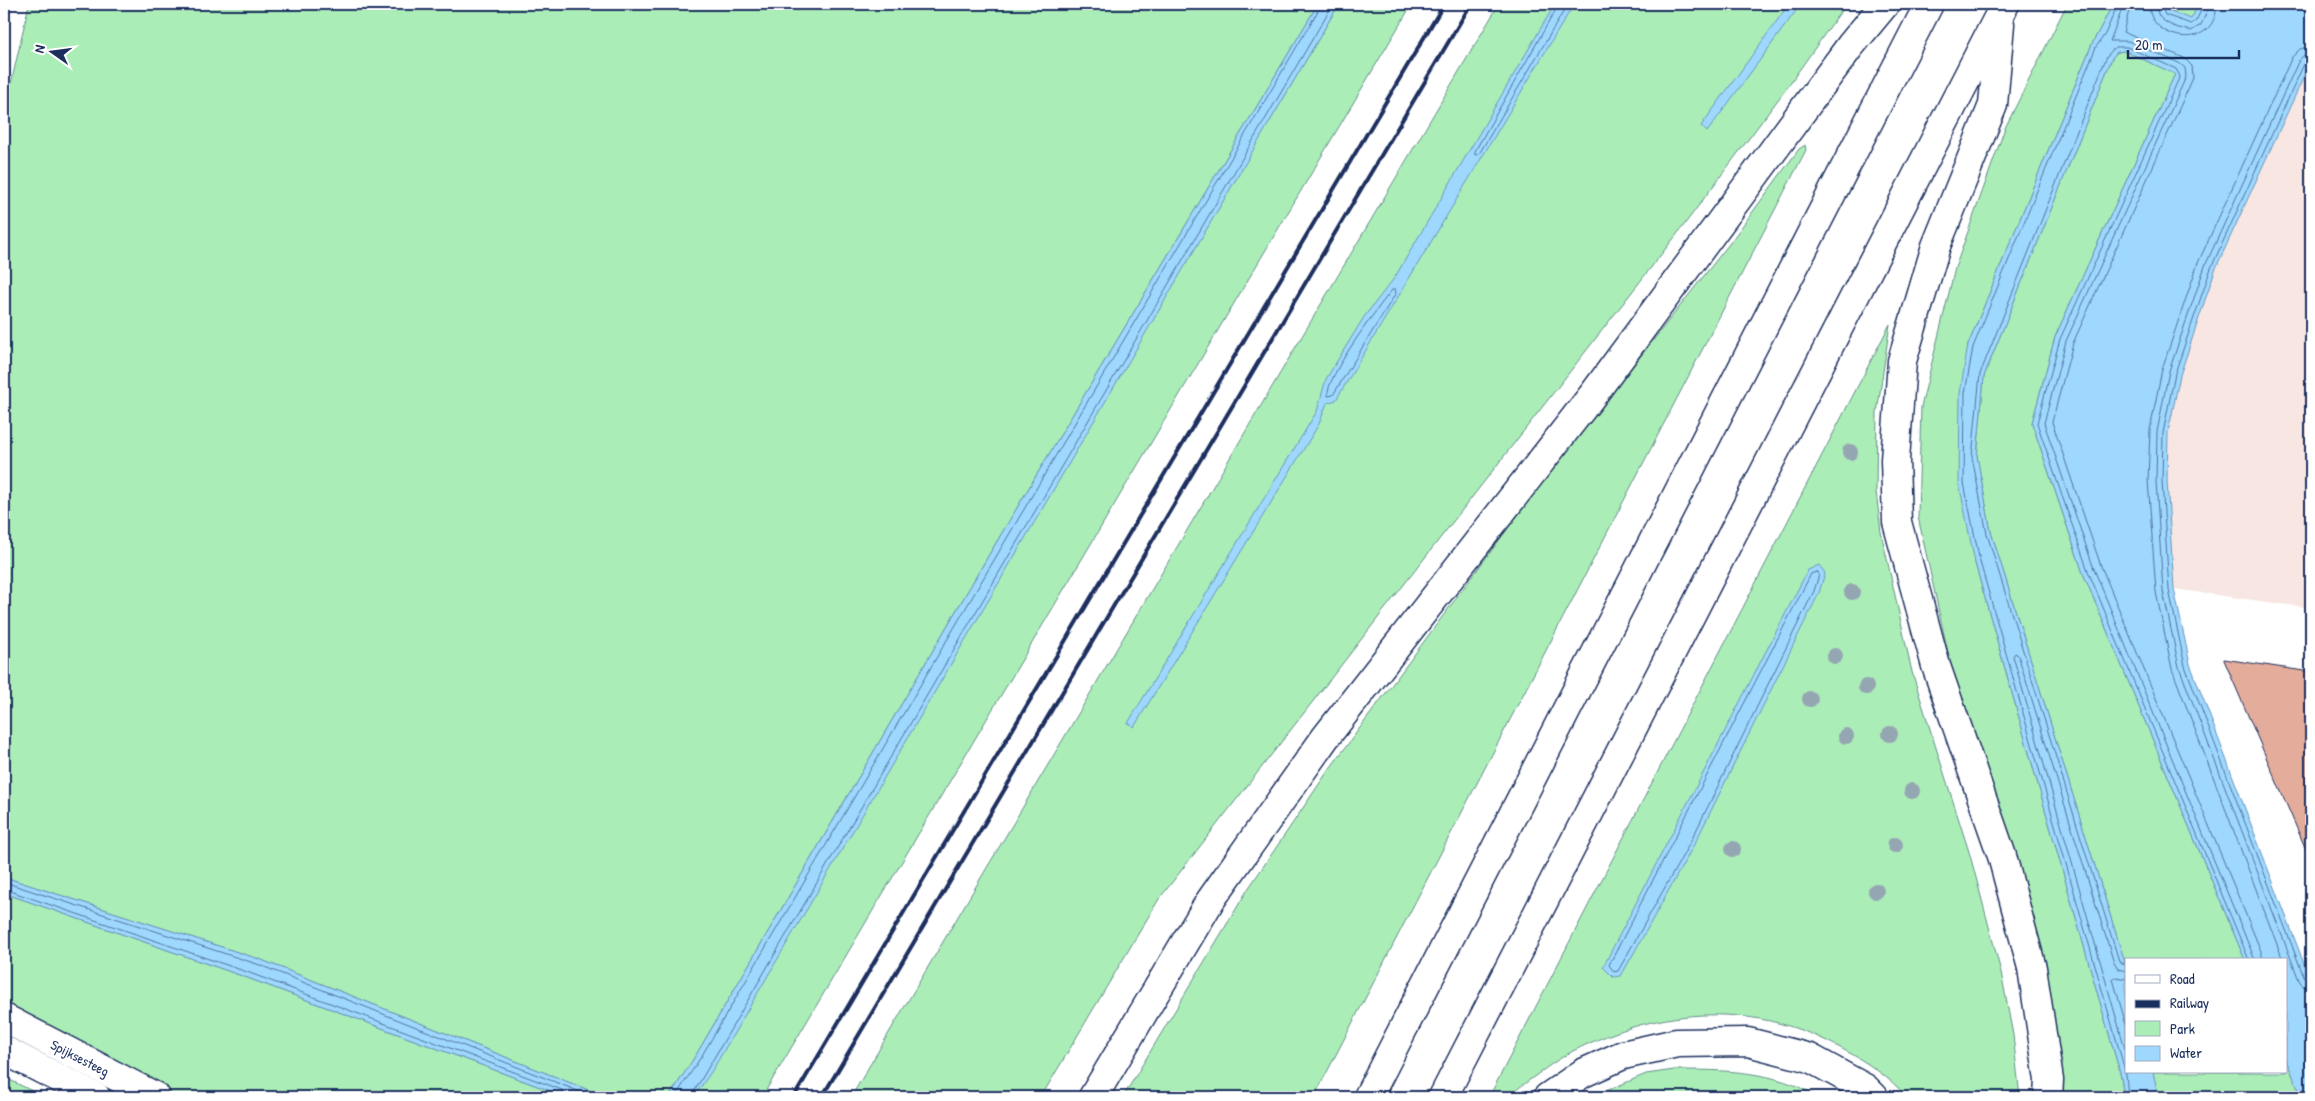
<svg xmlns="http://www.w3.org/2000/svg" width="2315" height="1101" viewBox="0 0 2315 1101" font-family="'Patrick Hand',sans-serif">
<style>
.built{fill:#f7e6e1}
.green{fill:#abedb7;stroke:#638e8a}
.water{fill:#9ed8fe;stroke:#6a94be}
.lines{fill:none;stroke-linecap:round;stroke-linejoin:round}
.shore{stroke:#4f739e;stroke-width:1}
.building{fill:#e4ac9b;stroke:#1b2f5e}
.secondary-casing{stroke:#1b2f5e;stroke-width:31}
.highway-casing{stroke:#1b2f5e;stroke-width:31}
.secondary{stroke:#fff;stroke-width:28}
.highway{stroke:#fff;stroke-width:28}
.rail{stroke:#1b2f5e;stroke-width:4}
.tree{fill:#95a6b3}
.labels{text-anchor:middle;stroke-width:5;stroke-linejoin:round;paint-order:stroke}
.street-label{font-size:14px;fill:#1b2f5e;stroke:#fff}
</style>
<rect width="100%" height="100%" fill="#fff"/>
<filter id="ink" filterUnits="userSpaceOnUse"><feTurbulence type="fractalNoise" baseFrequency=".02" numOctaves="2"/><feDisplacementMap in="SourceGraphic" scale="10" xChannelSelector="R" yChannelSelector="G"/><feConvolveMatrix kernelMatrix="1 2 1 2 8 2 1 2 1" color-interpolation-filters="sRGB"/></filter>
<g filter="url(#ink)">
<!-- built -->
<polygon class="built" points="2311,61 2311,608 2174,589 2167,481 2168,433 2172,407 2180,375 2215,270"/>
<!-- green -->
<g class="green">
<polygon points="29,4 1318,4 987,558 696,1055 669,1097 606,1097 259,959 4,877 4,115"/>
<polygon points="1339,4 1412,4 762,1097 694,1097"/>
<polygon points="1499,4 1846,4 1783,93 1681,229 1159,899 1041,1097 851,1097"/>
<polygon points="2067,4 2113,4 2092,44 1968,345 1975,563 2121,1076 2124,1097 2061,1097 2037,950 1951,666 1918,517 1921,407 1955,268 2005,128"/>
<polygon points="2171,4 2199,4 2191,20 2167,10"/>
<polygon points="2125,51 2175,74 2055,337 2032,423 2083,573 2245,960 2126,960 2126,966 1991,532 1977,457 1984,376 2112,58 2117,52"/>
<polygon points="1805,145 1806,150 1314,1097 1123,1097 1248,889 1328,771 1554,466 1729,244 1799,149"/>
<path d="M1890,324L1877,413L1876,491L1881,532L1912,672L1970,855L2001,972L2013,1035L2020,1097H1907C1890,1078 1867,1062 1844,1050C1756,1000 1662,1006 1573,1051C1554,1061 1537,1075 1520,1087C1516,1090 1512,1096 1508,1097C1504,1099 1494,1097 1489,1097Z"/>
<polygon points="4,893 245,977 567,1097 177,1097 4,1009"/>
<polygon points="2286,1060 2302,1097 2158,1097 2153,1072 2286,1072"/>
<path d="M1674,1070C1723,1070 1775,1070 1818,1097H1592L1646,1074Z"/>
<polygon points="4,1077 44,1097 4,1097"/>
</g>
<!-- water -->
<g class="water">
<polygon points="1318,4 1339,4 713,1069 694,1097 669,1097 696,1055 987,558"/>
<polygon points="1555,4 1574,4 1336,400 1327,403 1319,424 1134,727 1128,723 1317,411 1326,379 1364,317 1395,277"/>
<polygon points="1789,4 1801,4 1707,132 1701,126"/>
<polygon points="2113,4 2171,4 2168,11 2191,19 2199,4 2311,4 2311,61 2215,270 2180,375 2168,433 2167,481 2174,589 2190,664 2311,982 2311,1097 2302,1097 2286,1060 2286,960 2245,960 2083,573 2032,423 2055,337 2175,74 2125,51 2117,52 2112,58 1984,376 1977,456 1991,532 2126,966 2126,1072 2153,1072 2158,1097 2124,1097 2121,1076 1975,563 1959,483 1960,393 1968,345 2092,44"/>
<polygon points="1819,565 1825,573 1819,593 1695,843 1621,976 1613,977 1603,967 1808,570"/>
<polygon points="4,877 259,959 606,1097 567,1097 245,977 4,893"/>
</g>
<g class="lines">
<!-- shore -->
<g class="shore">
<polyline points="1559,4 1475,151 1475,155 1479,154 1568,4"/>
<polyline points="2118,4 2105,34 2096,47 1973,347 1965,393 1964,483 1980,562 2126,1074 2128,1097"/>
<polyline points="2124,4 2110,41 2128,41 2179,63 2185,68 2186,77 2066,341 2044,423 2094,569 2255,960"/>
<polyline points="2131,4 2123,32 2184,58 2192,66 2193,78 2073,343 2052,422 2101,566 2261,951 2263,960"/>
<path d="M2150,4C2143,36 2215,58 2217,4"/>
<path d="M2158,4C2152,22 2177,28 2191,31L2201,25L2210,4"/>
<polyline points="2165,4 2163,10 2165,15 2191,24 2196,21 2204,4"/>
<polyline points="2311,54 2304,55 2299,60 2205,266 2169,371 2157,432 2156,481 2163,591 2179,667 2299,980 2303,986 2311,988"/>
<polyline points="2311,60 2304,64 2211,268 2175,373 2163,433 2162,481 2169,590 2185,666 2304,977 2311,981"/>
<path d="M1395,289L1396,293L1333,395L1328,396C1324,379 1379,306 1392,290Z"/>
<polygon points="1818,572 1819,575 1814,591 1691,841 1618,971 1614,972 1609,965 1811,574"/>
<polyline points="4,882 257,964 593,1097"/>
<polyline points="4,889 247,972 562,1090 566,1097"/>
<polyline points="2283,960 2172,669 2156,592 2148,480 2150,430 2162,369 2198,263 2292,57 2300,49 2311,46"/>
<polyline points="2126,965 2119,961 1987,534 1972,457 1980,374 2107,56 2115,47 2127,47 2176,69 2180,76 2060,339 2037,423 2088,571 2249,960"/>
<polyline points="2126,971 2118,969 2114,963 2018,655 2015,653 2013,656 2126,1052"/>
<polyline points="2126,979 2116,977 2113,979 2126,1025"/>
<polyline points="675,1097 701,1057 1322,4"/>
<polyline points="691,1097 1333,4"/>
</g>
</g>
<!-- building -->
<polygon class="building" points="2224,659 2311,672 2311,861 2224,660"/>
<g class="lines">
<!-- secondary casing -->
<g class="secondary-casing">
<g id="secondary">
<polyline points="4,1018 156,1097"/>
<polyline points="4,1050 96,1097"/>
</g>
</g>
<!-- highway casing -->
<g class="highway-casing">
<g id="highway">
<polyline points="2000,24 1993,105 1936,246 1902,361 1895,460 1897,522 1936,666 2002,856 2032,968 2049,1080 2048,1097"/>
<polyline points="1093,1097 1210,901 1325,738 1595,392 1851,45 1885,4"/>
<polyline points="1368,1097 1929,4"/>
<polyline points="1443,1097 2005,4"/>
<polyline points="1548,1097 1583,1073 1623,1055 1677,1043 1748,1042 1810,1058 1865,1088 1874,1097"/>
</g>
</g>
<!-- secondary -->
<use href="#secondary" class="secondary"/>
<!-- highway -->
<use href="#highway" class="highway"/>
<!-- rail -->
<g class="rail">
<polyline points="794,1097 1444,4"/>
<polyline points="822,1097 1471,4"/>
</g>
</g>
<!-- trees -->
<g class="tree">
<circle cx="1850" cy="452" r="8"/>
<circle cx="1852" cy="592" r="8"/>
<circle cx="1835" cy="656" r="8"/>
<circle cx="1866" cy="687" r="8"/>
<circle cx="1810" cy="699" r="8"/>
<circle cx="1890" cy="734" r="8"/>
<circle cx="1846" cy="736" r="8"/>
<circle cx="1912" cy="791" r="8"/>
<circle cx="1895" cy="845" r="8"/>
<circle cx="1733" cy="849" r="8"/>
<circle cx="1876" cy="891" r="8"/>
</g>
</g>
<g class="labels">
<!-- street labels -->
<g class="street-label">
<text transform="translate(80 1058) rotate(27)" y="5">Spijksesteeg</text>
</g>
</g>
<!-- margin -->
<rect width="2315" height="1101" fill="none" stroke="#fff" stroke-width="20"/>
<rect x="10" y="10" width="2295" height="1081" fill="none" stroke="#1b2f5e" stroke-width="2" filter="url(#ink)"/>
<!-- legend -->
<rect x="2125" y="958" width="162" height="115" fill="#ffffff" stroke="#a4acbf"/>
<rect x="2135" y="975" width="25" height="8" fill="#ffffff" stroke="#a4acbf"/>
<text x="2170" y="984" font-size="15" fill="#1b2f5e">Road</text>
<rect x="2135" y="1000" width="25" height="8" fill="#1b2f5e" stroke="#a4acbf"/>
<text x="2170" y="1008" font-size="15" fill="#1b2f5e">Railway</text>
<rect x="2135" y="1021" width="25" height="15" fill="#abedb7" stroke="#a4acbf"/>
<text x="2170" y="1034" font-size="15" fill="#1b2f5e">Park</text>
<rect x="2135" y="1046" width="25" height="15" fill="#9ed8fe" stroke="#a4acbf"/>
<text x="2170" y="1058" font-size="15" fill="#1b2f5e">Water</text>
<!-- north arrow -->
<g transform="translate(52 52) rotate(284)" stroke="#ffffff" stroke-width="4" paint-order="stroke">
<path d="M0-4L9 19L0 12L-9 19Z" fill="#1b2f5e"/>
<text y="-8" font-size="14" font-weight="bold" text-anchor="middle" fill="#1b2f5e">N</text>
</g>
<!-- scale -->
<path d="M2128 50v8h111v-8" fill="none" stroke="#1b2f5e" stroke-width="2.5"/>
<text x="2135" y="50" font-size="15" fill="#1b2f5e" stroke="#ffffff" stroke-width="4" paint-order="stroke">20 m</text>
</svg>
